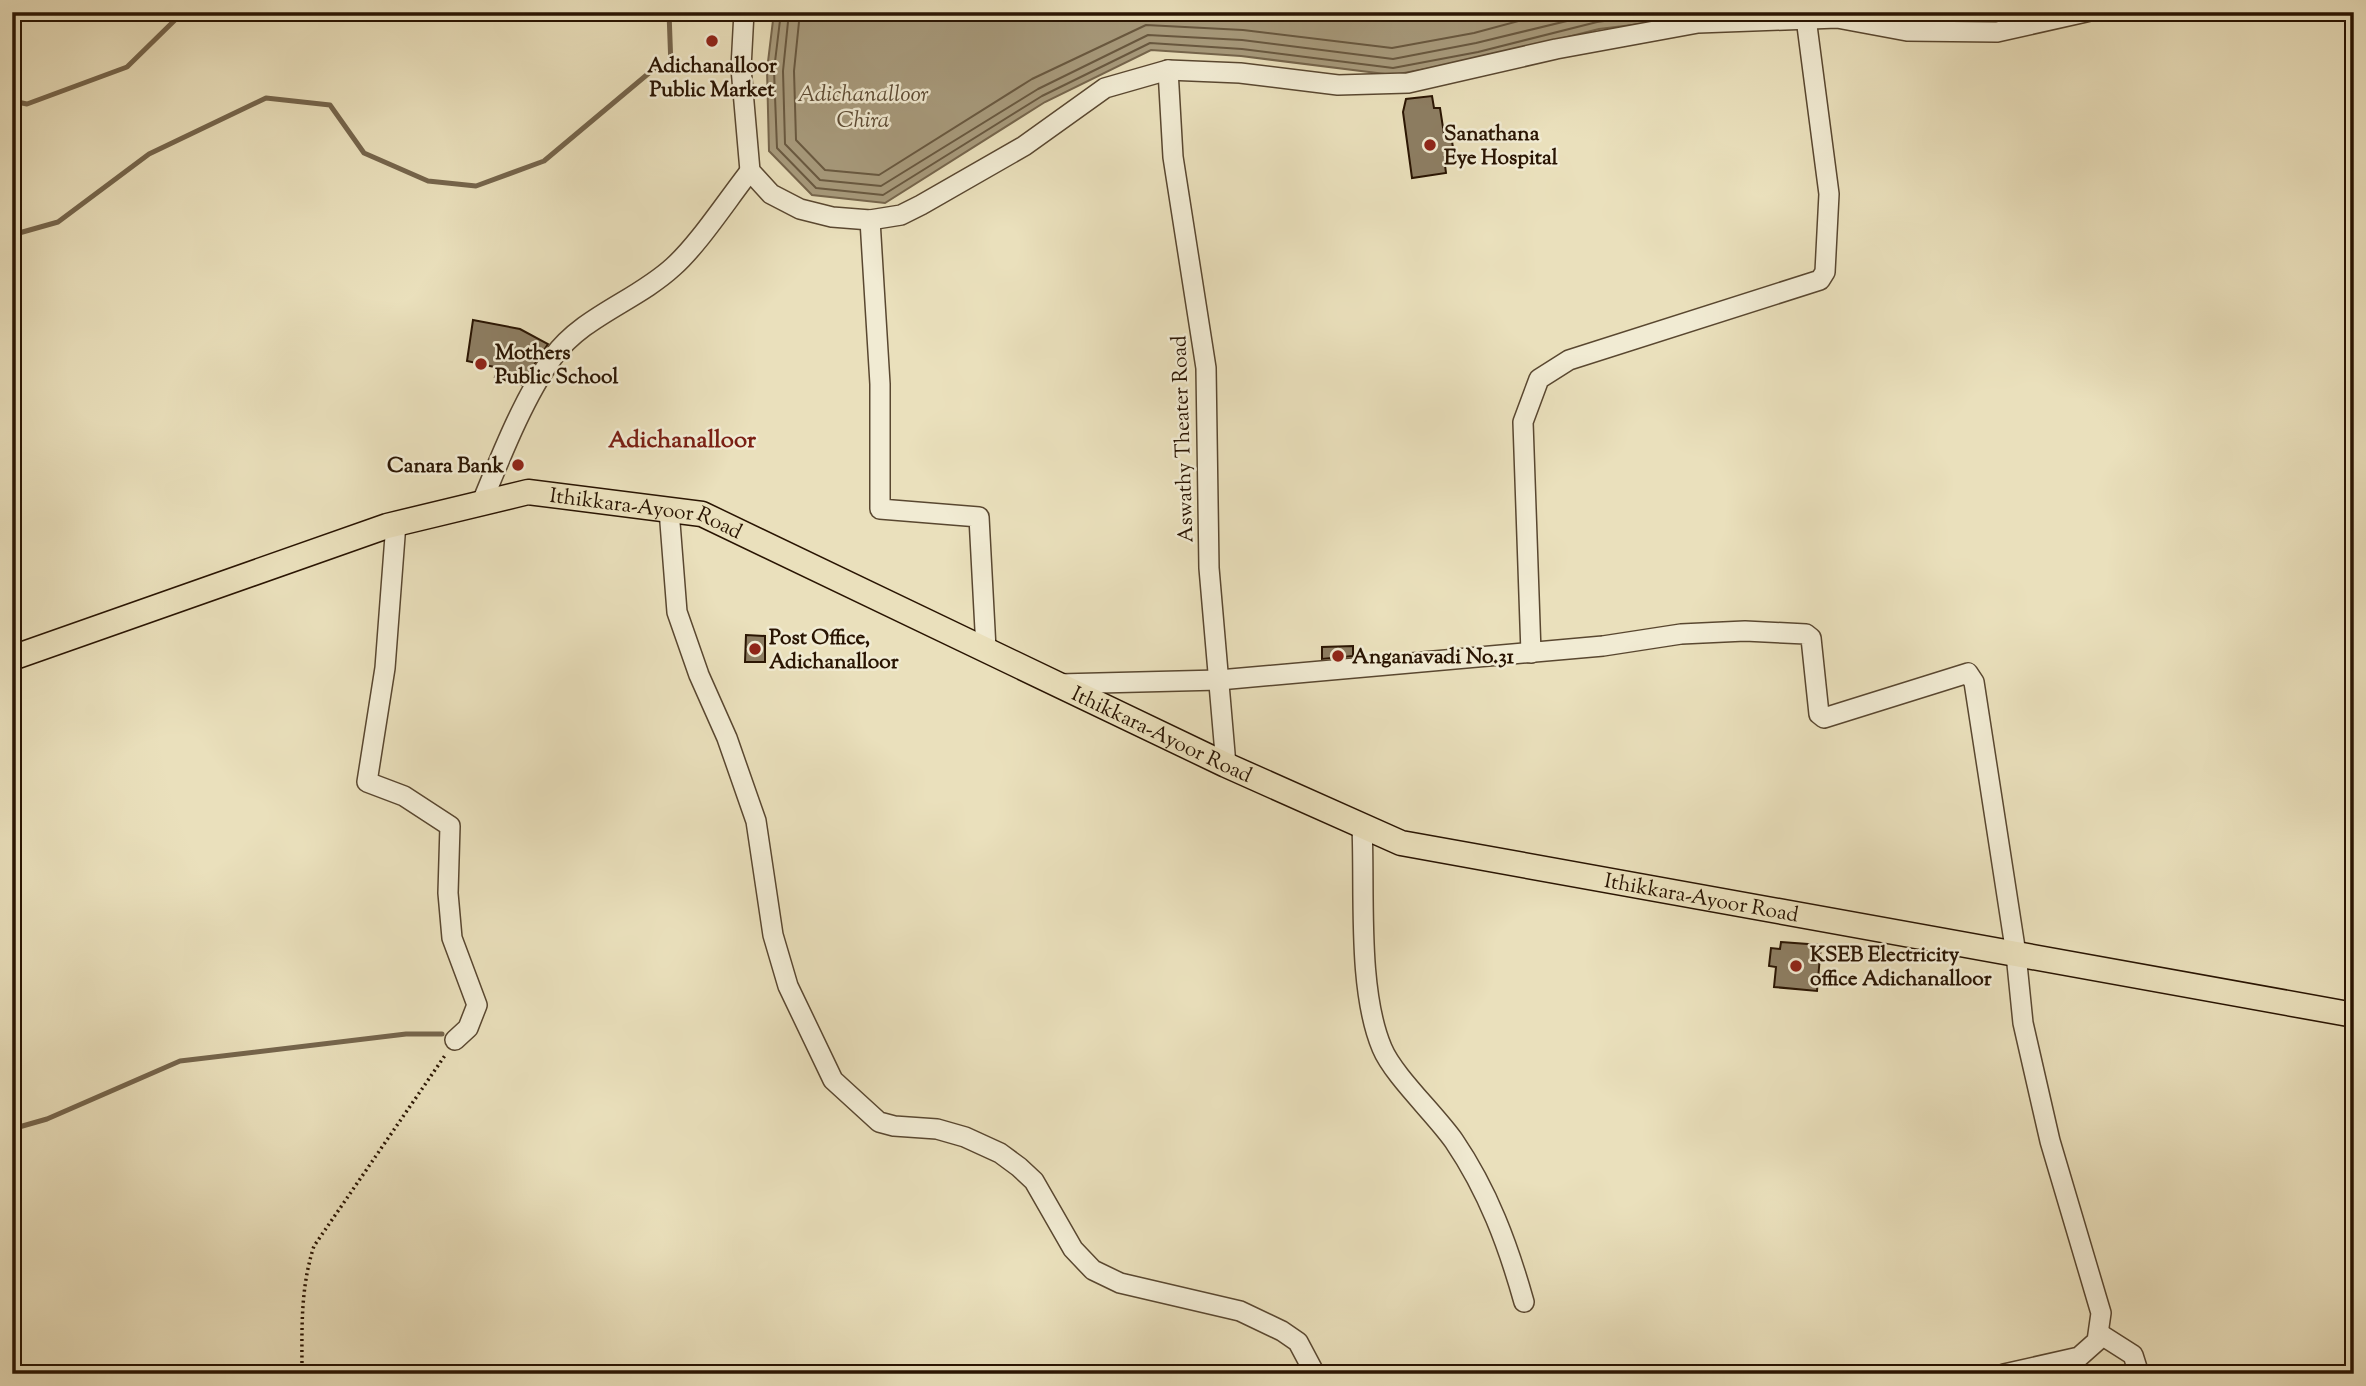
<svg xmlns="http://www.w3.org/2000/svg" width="2366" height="1386" viewBox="0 0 2366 1386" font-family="'Sorts Mill Goudy',serif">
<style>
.water{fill:#a89b7d;stroke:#75654c;stroke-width:2}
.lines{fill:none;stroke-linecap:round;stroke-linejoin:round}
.shore{stroke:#685840;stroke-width:2}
.stream{stroke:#75654c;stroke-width:5}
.building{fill:#8d7e63;stroke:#291402;stroke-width:2}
.minor-casing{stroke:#594730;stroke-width:22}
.major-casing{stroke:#291402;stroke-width:27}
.path{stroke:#291402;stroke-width:3.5;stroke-dasharray:2 3.5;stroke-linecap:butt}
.minor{stroke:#f1ebd3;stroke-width:19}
.major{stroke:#eae0bc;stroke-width:24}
.poi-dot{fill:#8f2418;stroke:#f1ebd3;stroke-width:2.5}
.labels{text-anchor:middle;stroke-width:5;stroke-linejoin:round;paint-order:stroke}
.poi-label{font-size:21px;font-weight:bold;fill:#291402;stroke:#f1ebd3;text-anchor:start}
.street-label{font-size:21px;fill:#291402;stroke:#f1ebd3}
.water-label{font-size:23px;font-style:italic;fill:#5c4a33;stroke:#f1ebd3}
.quarter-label{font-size:24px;font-weight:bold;fill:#7a1f14;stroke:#f1ebd3}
</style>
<rect width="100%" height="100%" fill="#eae0bc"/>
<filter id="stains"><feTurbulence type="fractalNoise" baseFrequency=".00286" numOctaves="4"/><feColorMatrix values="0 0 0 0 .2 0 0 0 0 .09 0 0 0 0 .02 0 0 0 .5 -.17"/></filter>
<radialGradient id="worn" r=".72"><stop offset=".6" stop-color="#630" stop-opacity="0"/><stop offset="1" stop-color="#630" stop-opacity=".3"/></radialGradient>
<!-- water -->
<polygon class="water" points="774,12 1740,12 1599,29 1480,59 1393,75 1241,56 1151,50 1045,102 885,203 812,195 769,151 767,70"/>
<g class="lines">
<!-- shore -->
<g class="shore">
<polyline points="781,12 774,70 777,148 816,188 883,195 1042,96 1150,43 1242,49 1393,68 1478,52 1597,22 1669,12"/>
<polyline points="789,12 783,71 785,144 820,180 881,186 1038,89 1148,35 1242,40 1393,59 1476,43 1604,12"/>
<polyline points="800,12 794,71 796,140 825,170 879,175 1032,79 1146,25 1243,30 1392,48 1474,33 1552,12"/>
</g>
<!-- stream -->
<g class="stream">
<polyline points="355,12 463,16 494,12"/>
<polyline points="12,101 27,104 127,67 176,19 209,12"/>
<polyline points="12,235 58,222 149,154 266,98 330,105 364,153 428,181 476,186 544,161 655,68 671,67 669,12"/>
<polyline points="12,1129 47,1119 180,1061 406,1034 442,1034"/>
</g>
</g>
<!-- building -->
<g class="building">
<polygon points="1432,96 1434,108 1440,108 1444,134 1451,134 1454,155 1444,157 1446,173 1412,178 1403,112 1406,99"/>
<polygon points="473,320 520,329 548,344 521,385 495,377 499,368 467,361"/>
<polygon points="746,635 765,636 765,662 745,662"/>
<polygon points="1353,646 1353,656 1322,659 1322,647"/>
<polygon points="1781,942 1821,945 1817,991 1774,987 1776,967 1769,966 1771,948 1780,949"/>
</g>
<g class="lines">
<!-- minor casing -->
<g class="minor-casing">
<g id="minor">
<polyline points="744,12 741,68 750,171 771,194 800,209 832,217 870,220 901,215 921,205 1024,146 1105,88 1168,70 1240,73 1338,85 1408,83 1556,49 1698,23 1837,18 1907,31 1997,32 2086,12"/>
<polyline points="1168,70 1173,157 1206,368 1209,568 1226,765"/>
<polyline points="870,220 880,384 880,509 979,517 986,649"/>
<path d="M482,502C501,456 524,397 553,357C583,316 636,301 673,267C698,245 728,199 750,171"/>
<polyline points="669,510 677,612 699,675 727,738 756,821 773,935 788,986 833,1080 879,1122 894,1126 937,1129 965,1137 1000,1153 1019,1167 1034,1181 1073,1249 1093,1270 1120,1283 1240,1311 1282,1331 1298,1342 1315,1374"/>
<polyline points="396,523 385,668 367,782 404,796 450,826 448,893 452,938 477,1005 468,1028 455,1040"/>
<polyline points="1531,653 1523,422 1539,379 1569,360 1820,280 1825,272 1829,194 1806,18"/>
<polyline points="1059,684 1219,680 1603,646 1681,634 1745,631 1806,634 1811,638 1819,714 1824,718 1968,673 1974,682 2016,954 2023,1023 2050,1141 2101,1313 2097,1341 2079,1357 2004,1374"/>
<path d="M1362,826C1365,891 1357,989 1382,1048C1393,1075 1436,1115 1454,1141C1488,1191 1508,1245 1524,1302"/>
<polyline points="2100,1334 2133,1355 2139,1374"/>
</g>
</g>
<!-- major casing -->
<g class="major-casing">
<g id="major">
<path id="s1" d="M12,658L387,526L528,492L702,514L1226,765L1401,843L2354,1015"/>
</g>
</g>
<!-- path -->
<path class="path" d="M302,1374C302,1330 300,1289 314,1246L446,1054"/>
<!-- minor -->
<use href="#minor" class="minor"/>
<!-- major -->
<use href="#major" class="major"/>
</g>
<!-- markers -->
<g class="poi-dot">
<circle cx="712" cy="41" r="7"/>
<circle cx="1430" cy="145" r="7"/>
<circle cx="481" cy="364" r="7"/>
<circle cx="518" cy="465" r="7"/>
<circle cx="755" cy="649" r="7"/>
<circle cx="1338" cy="656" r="7"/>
<circle cx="1796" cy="966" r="7"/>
</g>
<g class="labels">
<!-- poi labels -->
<g class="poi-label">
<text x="712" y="72" text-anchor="middle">Adichanalloor<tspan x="712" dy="24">Public Market</tspan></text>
<text x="1444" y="140">Sanathana<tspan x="1444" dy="24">Eye Hospital</tspan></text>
<text x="495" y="359">Mothers<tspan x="495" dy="24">Public School</tspan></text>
<text x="504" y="472" text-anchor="end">Canara Bank</text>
<text x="769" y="644">Post Office,<tspan x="769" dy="24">Adichanalloor</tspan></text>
<text x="1352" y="663">Anganavadi No.31</text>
<text x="1810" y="961">KSEB Electricity<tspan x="1810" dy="24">office Adichanalloor</tspan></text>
</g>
<!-- street labels -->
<g class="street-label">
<text transform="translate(1182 439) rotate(-92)" y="7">Aswathy Theater Road</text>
<text dy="7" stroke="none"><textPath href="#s1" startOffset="663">Ithikkara-Ayoor Road</textPath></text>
<text dy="7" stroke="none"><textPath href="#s1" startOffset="1228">Ithikkara-Ayoor Road</textPath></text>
<text dy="7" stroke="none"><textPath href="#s1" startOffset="1796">Ithikkara-Ayoor Road</textPath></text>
</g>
<!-- water labels -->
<g class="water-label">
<text x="863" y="101">Adichanalloor<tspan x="863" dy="26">Chira</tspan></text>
</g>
<!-- quarter labels -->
<g class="quarter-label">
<text x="682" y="447">Adichanalloor</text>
</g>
</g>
<!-- margin -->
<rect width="2366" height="1386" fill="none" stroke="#eae0bc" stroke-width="42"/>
<rect x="14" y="14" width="2338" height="1358" fill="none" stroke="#291402" stroke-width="3.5"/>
<rect x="21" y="21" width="2324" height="1344" fill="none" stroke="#291402" stroke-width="2"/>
<rect width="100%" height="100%" filter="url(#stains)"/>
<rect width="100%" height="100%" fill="url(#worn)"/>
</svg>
